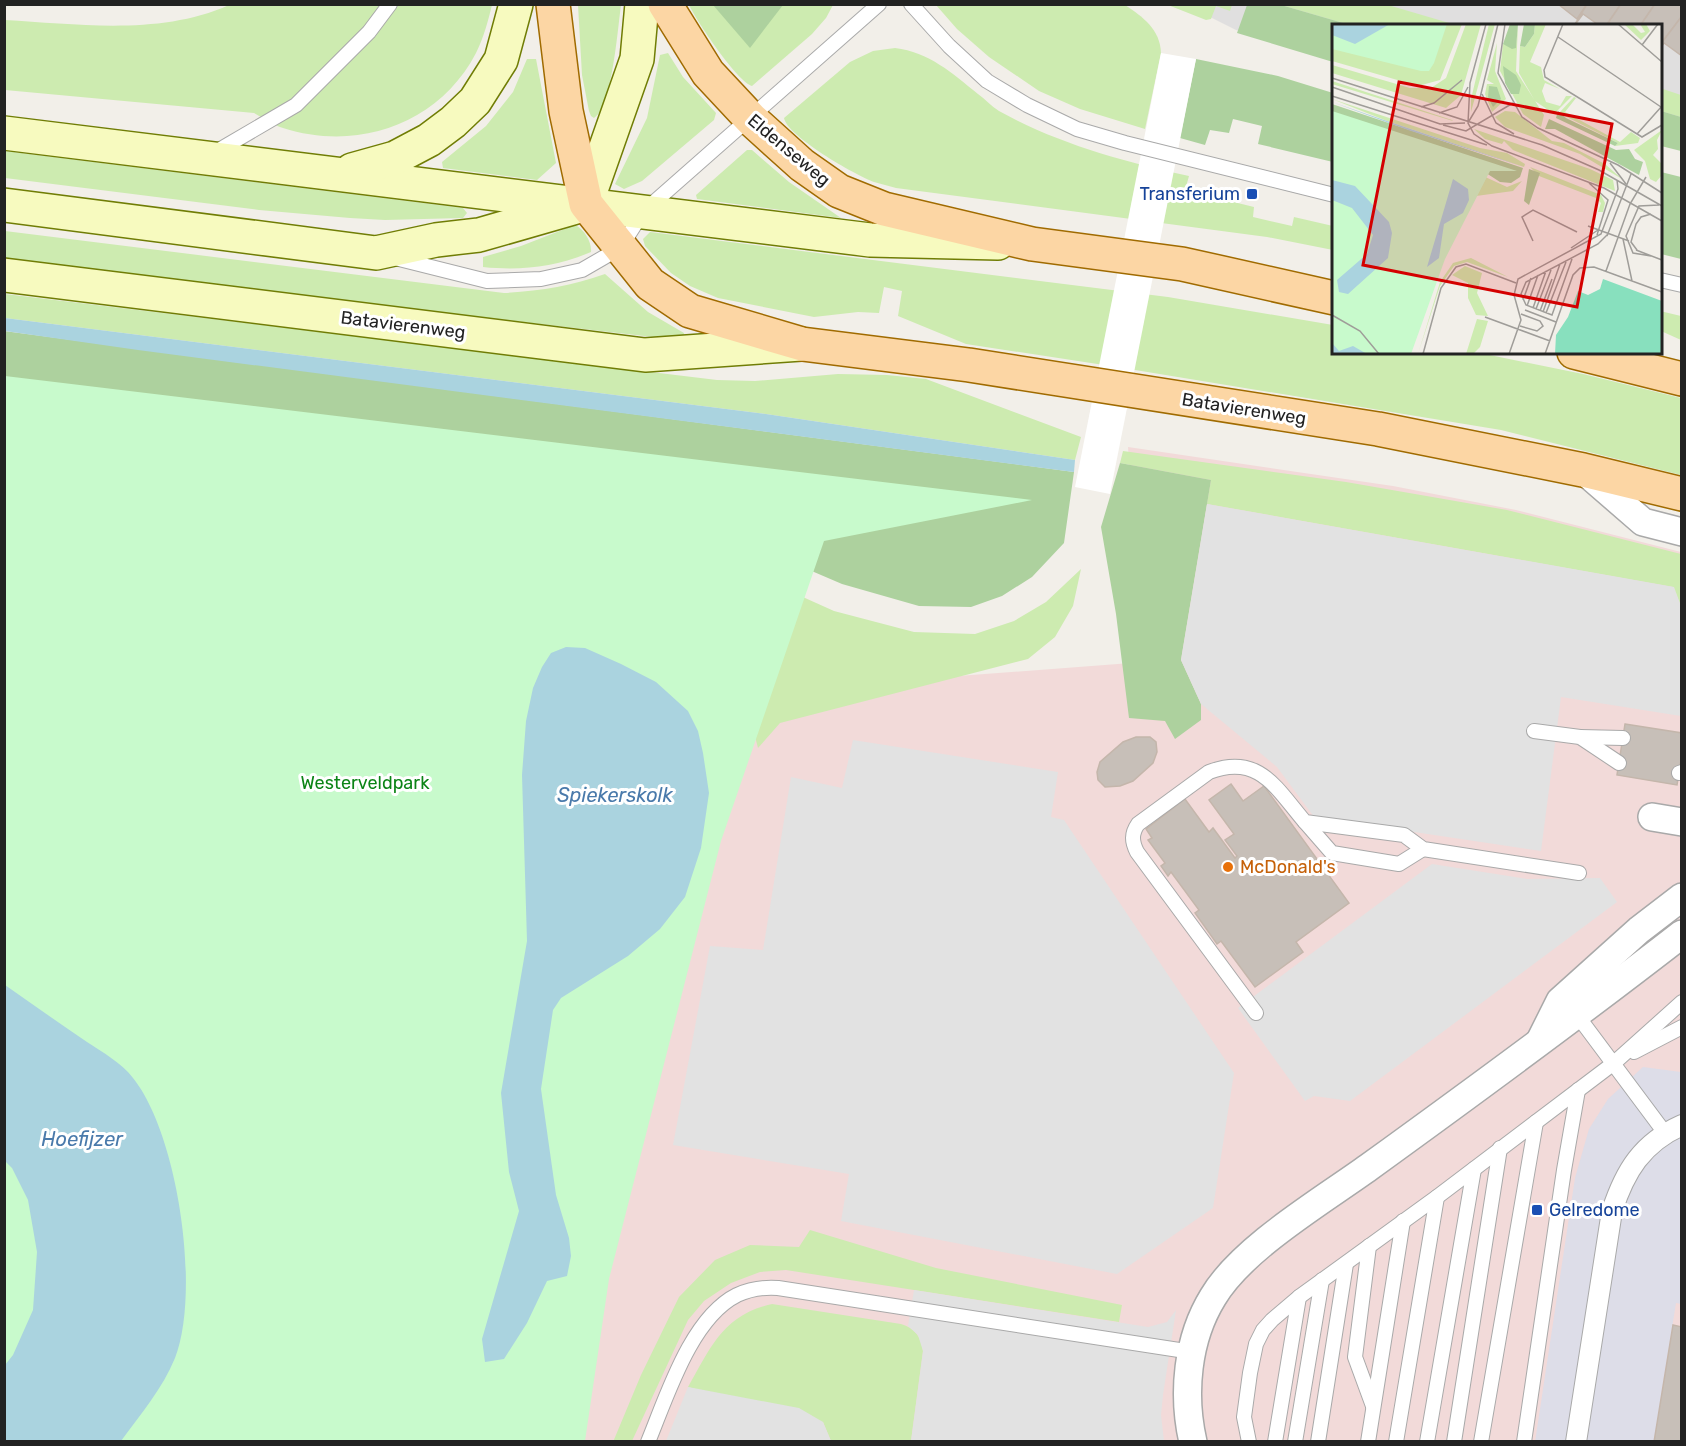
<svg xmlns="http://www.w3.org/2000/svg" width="1686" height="1446" viewBox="0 0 1686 1446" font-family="Rubik,sans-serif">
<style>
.residential{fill:#e0dfdf}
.commercial{fill:#f2dad9}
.grass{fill:#cdebb0}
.forest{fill:#add19e}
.park{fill:#c8facc}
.parking{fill:#e2e2e2}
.plaza{fill:#dddde8}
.water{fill:#aad3df}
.pier{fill:#fff}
.building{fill:#c7bfb8;stroke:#c4b6ab;stroke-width:1.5}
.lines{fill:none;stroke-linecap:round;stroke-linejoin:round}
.service-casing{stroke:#a9a9a9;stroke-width:16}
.pedestrian-casing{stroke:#a9a9a9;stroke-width:22}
.minor-casing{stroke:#a9a9a9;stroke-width:30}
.secondary-casing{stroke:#707d05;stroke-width:36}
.primary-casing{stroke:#a06b00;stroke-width:36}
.service{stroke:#fff;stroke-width:14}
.pedestrian{stroke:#fff;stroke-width:20}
.minor{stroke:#fff;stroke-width:27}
.secondary{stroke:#f7fabf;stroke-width:33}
.primary{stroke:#fcd6a4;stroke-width:33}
.transit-dot{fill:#1a4fb4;stroke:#fff;stroke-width:2}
.food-dot{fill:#e8710a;stroke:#fff;stroke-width:2}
.labels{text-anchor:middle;stroke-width:6;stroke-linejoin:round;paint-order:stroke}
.street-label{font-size:18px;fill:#222;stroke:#fff}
.transit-label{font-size:18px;fill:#164399;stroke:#fff;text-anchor:end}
.park-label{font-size:18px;fill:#0c8416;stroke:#fff}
.food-label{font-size:18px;fill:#c56008;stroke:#fff;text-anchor:start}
.water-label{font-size:20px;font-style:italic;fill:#4a7aab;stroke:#fff}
.inset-road{fill:none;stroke:#9f9d99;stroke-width:1.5}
.view{fill:#d40000;fill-opacity:0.15;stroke:#d40000;stroke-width:3}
.inset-edge{fill:none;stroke:#222;stroke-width:3}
</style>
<rect width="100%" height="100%" fill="#f2efe9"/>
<!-- residential -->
<polygon class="residential" points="1186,5 1681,5 1681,141 1661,136 1660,26 1334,26 1333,54 1236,30"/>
<!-- commercial -->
<polygon class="commercial" points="1128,447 1393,486 1516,510 1681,552 1681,1441 489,1442 733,693 1144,662"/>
<!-- grass -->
<g class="grass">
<path d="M229,5H492C488,21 484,37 476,53C439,124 358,152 283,128C273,125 263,118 254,113L5,90V20C78,24 160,36 229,5Z"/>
<path d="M578,5H621C618,26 612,108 594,118L591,116L589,111L582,75Z"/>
<path d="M689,5H833L826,18L812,34L752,86C737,82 696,20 689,5Z"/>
<path d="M936,5H1125C1143,17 1160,29 1161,53L1145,129L1080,109L1039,91L989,57L957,29Z"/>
<polygon points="1168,5 1232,4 1232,5 1230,11 1216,6 1211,19 1206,20"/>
<polygon points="1281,5 1388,5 1456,25 1350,25"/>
<path d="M895,48C929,52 952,73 978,94C985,99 991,106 999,111C1059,144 1122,161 1189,176L1185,190L1254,207L1253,217L1292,226L1294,217L1333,226V250L1267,237L896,188C889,186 881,184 874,182C855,175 787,136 784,118L850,62L873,51Z"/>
<polygon points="668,53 683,77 716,113 714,120 642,181 624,189 615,184 647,118 660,55"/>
<polygon points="527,59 536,59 556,163 537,180 443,168 442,162 486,126 513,92"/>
<polygon points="1660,88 1681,95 1681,117 1661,111"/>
<polygon points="747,150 752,150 789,182 841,218 697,199 696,195"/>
<polygon points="5,151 463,208 467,213 463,218 385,220 350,218 259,210 5,178"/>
<path d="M575,225C584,229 592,242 591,252C556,267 521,271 483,267V257L521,246Z"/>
<path d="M5,231L504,293C540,291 571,286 605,274L648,312L684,333L683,338L679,340L342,301L5,258Z"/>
<polygon points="650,232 1168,297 1333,325 1334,352 1480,353 1583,374 1681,398 1681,475 1501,430 1117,367 966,344 898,316 902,291 884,287 879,313 858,312 814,317 718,298 690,286 671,273 645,246 643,239"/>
<polygon points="5,294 717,380 755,381 838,374 887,375 926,379 1081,437 1075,460 766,414 5,318"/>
<polygon points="1660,311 1681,316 1681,340 1661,331"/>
<polygon points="1123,451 1346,482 1507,510 1681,554 1681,606 1673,587 1207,504 1211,480 1120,463"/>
<polygon points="1081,569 1073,606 1055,637 1028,659 780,723 758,748 736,663 765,580 834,611 914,632 975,634 1014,621 1046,602"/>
<polygon points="810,1230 936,1268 1122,1305 1119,1322 786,1270 760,1272 731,1283 704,1301 688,1320 632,1441 613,1442 641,1375 679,1297 715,1260 750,1245 799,1247"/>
<path d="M772,1304L901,1324C915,1328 921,1337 923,1351L911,1441H831L823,1422L688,1387C711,1347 723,1315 772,1304Z"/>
</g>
<!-- forest -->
<g class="forest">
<polygon points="713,5 783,5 750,48"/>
<polygon points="1247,5 1281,5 1350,25 1334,26 1333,62 1237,33"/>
<polygon points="1196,59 1278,76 1333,93 1333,162 1258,144 1262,126 1233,119 1229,133 1210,130 1205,145 1180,138"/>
<polygon points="1661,111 1681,117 1681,151 1661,146"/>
<polygon points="1661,172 1681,177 1681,259 1661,254"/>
<polygon points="4,331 1074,472 1064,543 1032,577 1002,596 971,607 919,606 842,584 772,554 5,419"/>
<polygon points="1120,463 1211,480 1181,660 1201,704 1201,720 1175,739 1165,721 1129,718 1116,614 1101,527"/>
</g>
<!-- park -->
<polygon class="park" points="5,376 1032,500 824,541 721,841 609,1279 585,1441 5,1442"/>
<!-- parking -->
<g class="parking">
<polygon points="1207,504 1674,587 1681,606 1681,716 1561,697 1541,851 1314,817 1277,767 1201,704 1181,660"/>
<polygon points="853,740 1058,772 1051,817 1064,820 1234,1073 1213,1208 1117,1274 841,1221 849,1174 673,1145 710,946 763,950 791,777 842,788"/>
<polygon points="1432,864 1527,879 1600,878 1617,902 1350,1101 1314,1096 1305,1101 1238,1008"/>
<polygon points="914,1290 1148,1327 1167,1322 1176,1310 1163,1395 1161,1415 1164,1441 911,1441 923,1351 918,1335 908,1326"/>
<polygon points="688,1387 799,1408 823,1422 831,1441 666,1441"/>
</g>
<!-- plaza -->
<polygon class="plaza" points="1643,1067 1681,1072 1681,1304 1676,1303 1654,1441 1535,1442 1575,1178 1589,1129 1608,1099"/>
<!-- water -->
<g class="water">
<polygon points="5,318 766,414 1075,460 1074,472 138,350 5,331"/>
<polygon points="566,647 585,648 621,664 656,682 688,711 698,731 703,753 709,793 701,848 685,897 660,929 628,956 561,998 553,1010 541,1089 556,1195 569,1238 571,1256 567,1276 547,1281 527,1323 504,1359 485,1362 482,1339 519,1211 509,1172 501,1093 527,941 522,775 526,721 533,688 542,667 551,653"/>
<path d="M5,985C32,1004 59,1023 87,1042C102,1052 122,1063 133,1078C178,1134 201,1291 175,1358C163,1388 140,1415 121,1441H5V1365L13,1355L33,1310L37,1252L28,1200L12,1168L5,1161Z"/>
</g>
<!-- pier -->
<polygon class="pier" points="1161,53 1196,59 1110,494 1075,487"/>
<!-- building -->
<g class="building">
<polygon points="1558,4 1587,4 1577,19"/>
<polygon points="1587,4 1621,4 1606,26 1600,26 1583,14 1574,26"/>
<polygon points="1621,4 1655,4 1640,26 1613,26 1610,23 1606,26"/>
<polygon points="1655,4 1682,5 1682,16 1660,45 1660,26 1640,26"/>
<polygon points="1682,16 1682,56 1664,43 1660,48 1660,45"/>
<polygon points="1625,724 1682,733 1682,754 1677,785 1617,775"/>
<polygon points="1136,737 1150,737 1156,742 1157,752 1153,763 1133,781 1120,786 1105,787 1098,780 1097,772 1100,762 1123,742"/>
<polygon points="1231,784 1243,801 1264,786 1349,903 1296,942 1303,952 1255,987 1221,941 1217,944 1195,913 1199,910 1171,872 1168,876 1161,866 1165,863 1148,840 1152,838 1146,829 1185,799 1209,832 1213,828 1235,858 1237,856 1225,840 1234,834 1209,800"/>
<polygon points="1673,1325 1682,1327 1682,1442 1654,1442"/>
</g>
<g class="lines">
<!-- service casing -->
<g class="service-casing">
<g id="service">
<polyline points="911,4 949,46 987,81 1027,105 1077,129 1125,143 1334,195"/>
<polyline points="214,153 296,105 369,32 390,4"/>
<polyline points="395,258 487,281 541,279 582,270 620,248 643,212 879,4"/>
<polyline points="1660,280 1682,285"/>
<polyline points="1534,731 1580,737 1619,763"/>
<polyline points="1580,737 1623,738"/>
<polyline points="1679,773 1682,772"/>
<polyline points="1305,822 1332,853 1399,864 1423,849"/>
<path d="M1256,1013L1137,852C1132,842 1131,834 1138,824L1209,772C1259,753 1276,788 1305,822L1404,835L1423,849L1579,873"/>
<polyline points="1577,1015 1665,1133"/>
<polyline points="1634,1052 1682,1027"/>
<polyline points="1369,1246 1355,1357 1373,1406"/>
<path d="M648,1442C667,1396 691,1318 737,1295C750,1289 764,1287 778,1288L1192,1352"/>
<polyline points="1249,1442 1244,1417 1250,1373 1256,1344 1263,1330 1272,1320 1299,1297 1437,1197 1614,1063 1682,1002"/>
<polyline points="1275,1442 1299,1297"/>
<polyline points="1295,1442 1322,1280"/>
<polyline points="1318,1442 1346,1264"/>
<polyline points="1368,1442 1403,1221"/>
<polyline points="1396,1442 1437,1197"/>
<polyline points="1427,1442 1474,1169"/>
<polyline points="1454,1442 1500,1148"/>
<polyline points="1481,1442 1536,1122"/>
<polyline points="1524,1442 1564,1170 1578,1090"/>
</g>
</g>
<!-- pedestrian casing -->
<g class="pedestrian-casing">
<path id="pedestrian" d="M1576,1442L1612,1211C1625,1171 1642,1143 1682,1125"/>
</g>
<!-- minor casing -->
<g class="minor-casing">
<g id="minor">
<polyline points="1583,470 1643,522 1682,532"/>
<polyline points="1652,817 1682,822"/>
<polyline points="1541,1039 1560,1001 1639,930 1682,897"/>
<path d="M1193,1442C1182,1394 1187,1339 1213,1297C1242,1248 1322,1201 1369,1167C1474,1091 1579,1014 1682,934"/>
</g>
</g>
<!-- secondary casing -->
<g class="secondary-casing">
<g id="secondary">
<polyline points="4,133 870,240 998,243"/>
<polyline points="352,170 395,158 429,140 453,122 475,101 501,60 516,4"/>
<polyline points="586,204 637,59 642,4"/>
<polyline points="4,205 376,253 436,240 479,235 573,208"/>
<polyline points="4,275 645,355 801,344"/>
</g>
</g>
<!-- primary casing -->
<g class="primary-casing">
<g id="primary">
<polyline points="553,4 566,111 586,204 650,284 690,311 802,344 969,365 1378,429 1583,470 1682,494"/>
<polyline points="665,4 708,73 751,119 802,165 839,191 884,209 1032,244 1182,264 1334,298"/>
<polyline points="1574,352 1682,379"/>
</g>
</g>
<!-- service -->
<use href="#service" class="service"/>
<!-- pedestrian -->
<use href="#pedestrian" class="pedestrian"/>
<!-- minor -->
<use href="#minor" class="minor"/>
<!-- secondary -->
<use href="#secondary" class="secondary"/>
<!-- primary -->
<use href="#primary" class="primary"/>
</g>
<!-- markers -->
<g class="transit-dot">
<rect x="1246" y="188" width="12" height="12" rx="3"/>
<rect x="1531" y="1204" width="12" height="12" rx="3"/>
</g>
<circle class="food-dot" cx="1228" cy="867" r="6"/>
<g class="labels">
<!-- street labels -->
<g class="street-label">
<text transform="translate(789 150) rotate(40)" y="6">Eldenseweg</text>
<text transform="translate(403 325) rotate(7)" y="6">Batavierenweg</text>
<text transform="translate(1244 409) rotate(9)" y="6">Batavierenweg</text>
</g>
<!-- transit labels -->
<g class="transit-label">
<text x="1240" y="200">Transferium</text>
<text x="1549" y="1216" text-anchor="start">Gelredome</text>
</g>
<!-- park labels -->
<g class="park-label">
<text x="365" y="789">Westerveldpark</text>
</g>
<!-- food labels -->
<g class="food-label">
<text x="1240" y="873">McDonald's</text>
</g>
<!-- water labels -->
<g class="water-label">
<text x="615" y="802">Spiekerskolk</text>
<text x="82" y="1146">Hoefijzer</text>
</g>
</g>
<!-- overview -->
<g transform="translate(1332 24)">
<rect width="330" height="330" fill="#f2efe9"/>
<path d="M58,0H130L108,56L86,62L0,37V22ZM134,0H149L129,71L114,84L0,49V41L78,64H99L114,54ZM157,0H163L139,88V75ZM186,0L184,47L212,91L209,103L191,90L168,47L171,20L184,23ZM203,0H214L198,38L209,43L212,56L228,65L213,59L210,67L214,78L228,82L234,72H240L222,90L203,77L187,49L188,22L193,23L202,10ZM292,0H300L309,9L313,8L308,0H314L318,7L309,16ZM165,19L163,47L174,75L160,88L153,70L155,60H162L155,56ZM0,57L120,96L121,97L0,60ZM242,73L244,74L233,88L288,118L299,108L308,114L306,119L283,122L286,119L227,89ZM0,75L148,124L175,129L193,140L192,143L55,97ZM173,87L183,88L220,117L232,119L273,140L290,155L248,130L173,103L163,93ZM142,105L258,145L281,156L283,167L181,126L172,117L170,120L153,115ZM330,106L325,116L326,125L321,131L330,140V151L324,158L318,155L313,137L302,126ZM198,143L269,171L273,179L271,188H266L269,179L264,174L207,152ZM149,151L175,163L190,157L181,167L144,172V160ZM139,234L176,253L135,238L122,242L108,262L86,330L108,258L121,239ZM133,242L150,249L145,269L156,292L144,291L136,274V259L120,251ZM145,295L156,297L148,323L141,330H134Z" fill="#cdebb0"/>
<path d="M178,0H186L184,24L180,25L171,20ZM192,0H203L202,10L193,23L188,22ZM171,42L184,51L189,61L187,70H179L173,59ZM157,62L165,63L169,75L161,83L156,73ZM0,80L191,144L188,153L179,159L168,158L151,147L0,90ZM226,87L234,94L286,119L283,122L224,94ZM217,95L284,126L297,125L303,135L311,138L307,151L223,105H213ZM197,145L208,149L197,181L192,177Z" fill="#add19e"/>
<path d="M0,0H115L102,39L97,47H89L0,25ZM0,87L185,147H158L113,235L79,330H0Z" fill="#c8facc"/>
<path d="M271,255L330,277V330H223L224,311L236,293L246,267L256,271L268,265Z" fill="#88e0be"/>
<path d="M0,0H58L23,20L0,11ZM0,78L55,97L192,143L76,106ZM121,155L136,165L137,176L131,189L112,200L107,234L95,243ZM0,156L23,162L57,198L60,209L56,234L16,270L7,268L5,256L35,230L41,211L20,184L0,176ZM0,319L7,327L21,322L35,330H0Z" fill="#aad3df"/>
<path class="inset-road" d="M154,0L138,59L136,99L142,110L160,122L272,164L330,197M173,0L166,49L190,93L206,104L286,141L330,169M231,0L212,46L213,53L310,113L330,101M286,0L330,38M226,13L329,83M310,21L326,0M0,54L210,121L267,146L330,182M0,63L108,100L133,99M150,70L164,99L182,110M0,72L155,121M89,83L102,79L130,56M107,89L125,83L136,63M137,97L146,82L166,0M111,101L134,107L181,79M305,110L330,82M278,139L294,160M257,159L276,176L265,211M256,202L297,217M275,212L299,150M291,215L300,257M201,217L190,193L201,186L245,208M239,224L266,206M304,226L330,236M305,226L299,218L304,200L309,193L319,190M319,232L301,229L294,212L307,182L327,181M240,235L220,291L194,281L189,270L194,258L266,220L276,210M274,247L298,180L314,153M191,276L199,254M195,282L206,251M201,284L214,247M204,285L219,246M193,286L224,298M208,287L220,255M211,288L228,240M214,289L234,238M0,291L28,307L47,330M153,293L218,317M188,302L205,307L211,302L208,297L189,290M91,330L109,264L124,243L134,240L184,259M177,330L189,296L182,271L186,255L269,210L286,165L285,156M213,330L241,251L248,244L262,243L330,268"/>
<path class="view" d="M67,58L280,100L245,283L31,241Z"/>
<rect width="330" height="330" class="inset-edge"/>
</g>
<!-- border -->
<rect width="1686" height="1446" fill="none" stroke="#222222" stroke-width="12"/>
</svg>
